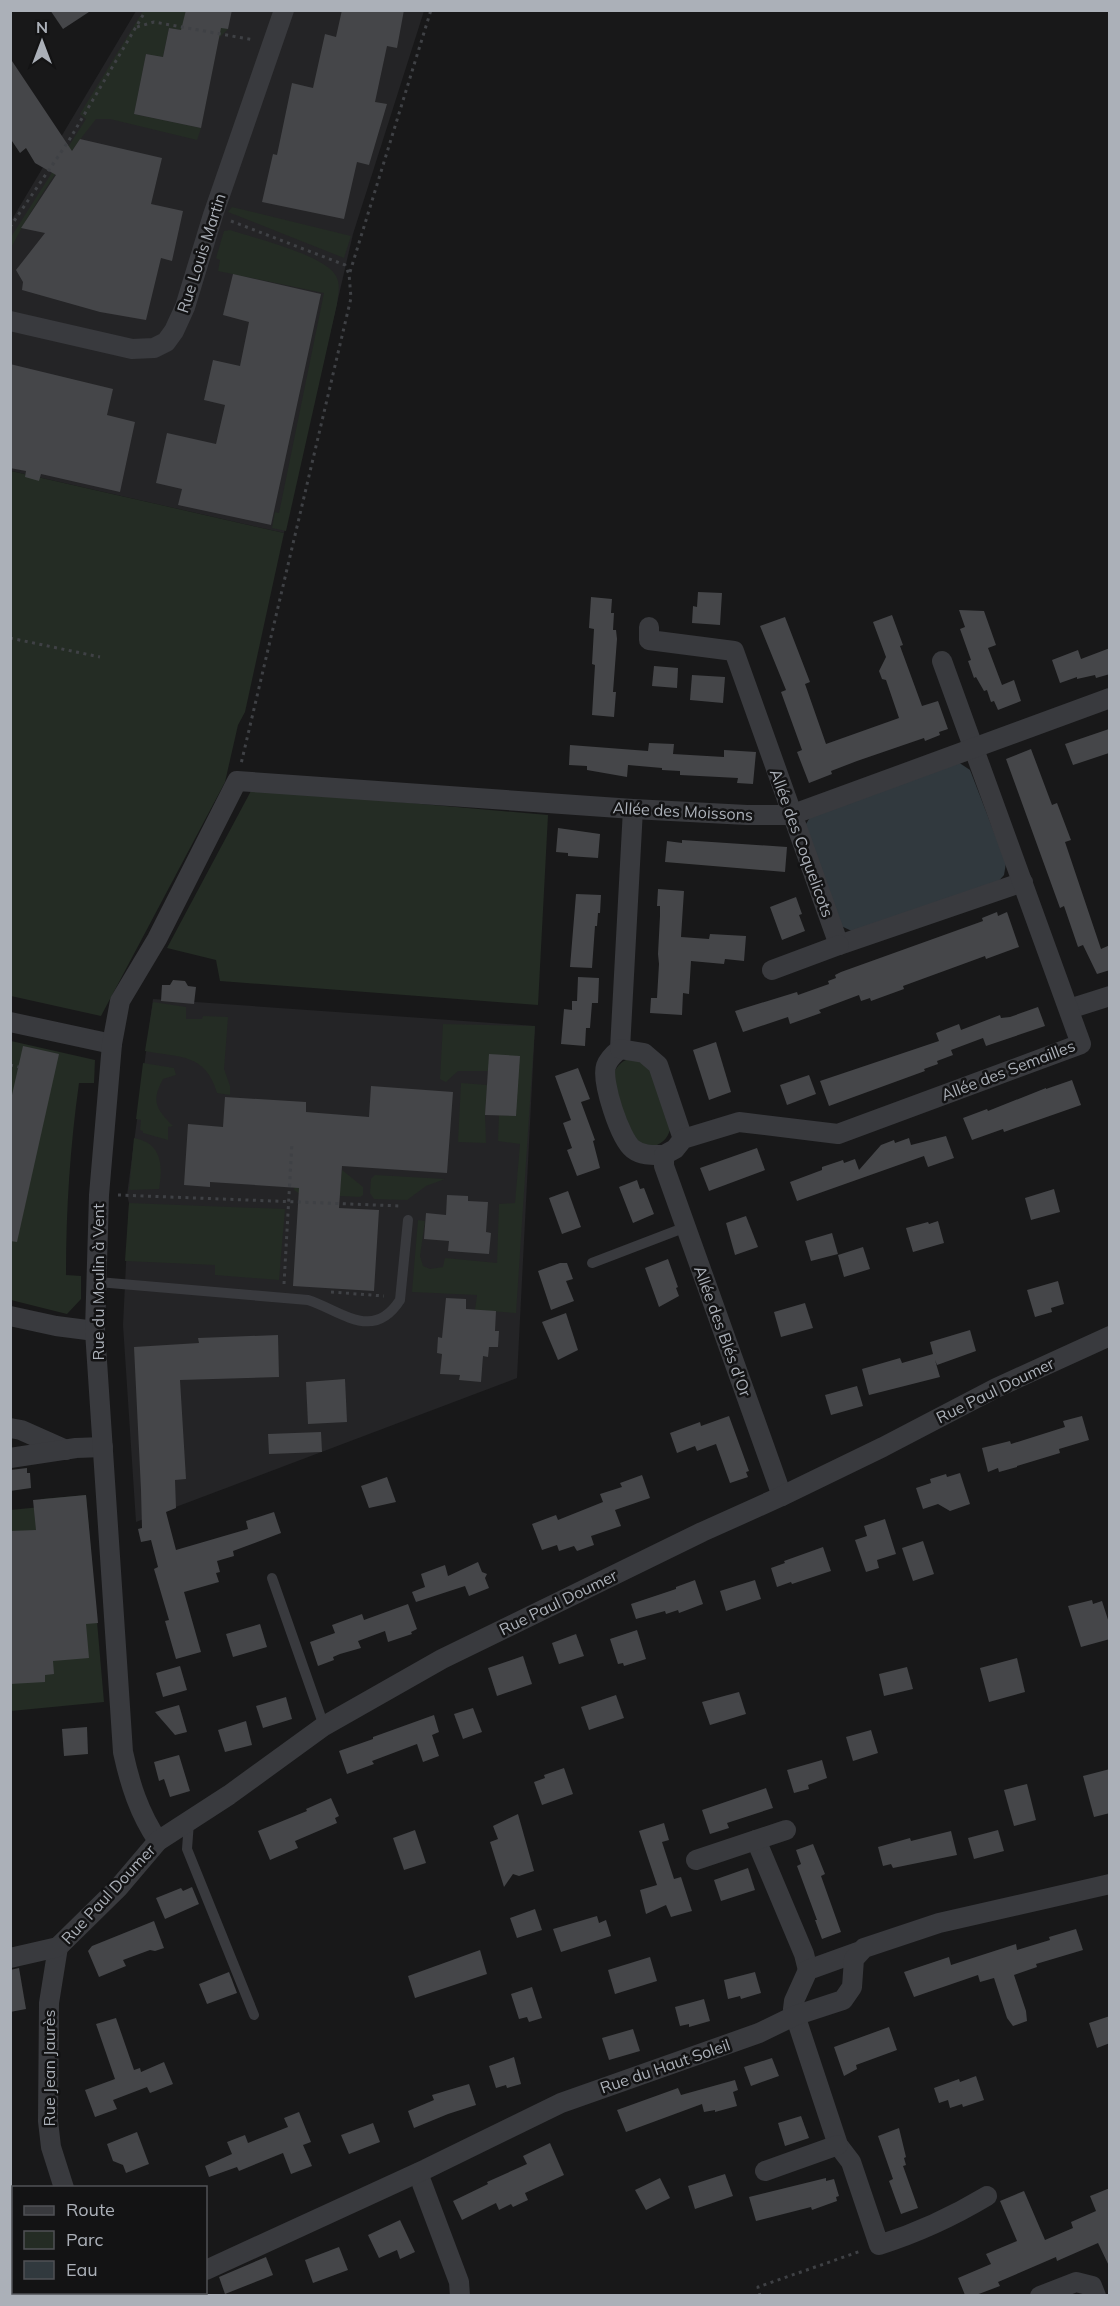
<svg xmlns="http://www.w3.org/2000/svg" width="1120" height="2306" viewBox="0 0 1120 2306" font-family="Mulish,sans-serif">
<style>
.built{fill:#242426}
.green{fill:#242c24}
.water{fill:#31393e}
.building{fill:#454649}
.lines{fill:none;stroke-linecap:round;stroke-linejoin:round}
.path{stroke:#3f4145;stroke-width:3;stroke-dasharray:3 4.5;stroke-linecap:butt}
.lane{stroke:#393a3e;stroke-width:10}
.street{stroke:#393a3e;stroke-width:20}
.labels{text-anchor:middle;stroke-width:5;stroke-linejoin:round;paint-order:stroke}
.street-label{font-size:16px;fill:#abb0b8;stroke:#131314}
</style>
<rect width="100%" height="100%" fill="#181819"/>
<!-- built -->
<g class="built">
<polygon points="136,11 424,11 353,234 284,533 11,471 11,221"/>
<polygon points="153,999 535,1026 517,1378 136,1522 123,1325 129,1203 127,1195"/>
</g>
<!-- green -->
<g class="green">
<path d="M143,11H186L184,20L228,29L219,38L169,28L163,57L146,54L134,114L201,128L197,140L110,119H96C64,159 34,203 11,248V237L86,119L80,114Z"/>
<polygon points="232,207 351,236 344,258 228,212"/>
<path d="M230,230C254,238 325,255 336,276C341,285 338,294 337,304L286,531L272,528L275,512L279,513L324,293L218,271L220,260L216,258L224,231Z"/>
<polygon points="11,471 284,533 245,712 238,725 225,782 101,1016 11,996"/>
<polygon points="252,789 548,815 538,1005 220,981 216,960 167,948"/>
<path d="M153,1002L186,1007V1019H202L203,1016L228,1017L224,1069L230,1086V1095L217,1093C205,1053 181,1058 145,1051Z"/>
<polygon points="443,1024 535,1026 516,1313 475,1310 477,1295 412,1292 418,1220 425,1221 420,1256 423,1266 430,1269 443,1267 445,1258 497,1263 499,1204 515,1203 520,1144 498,1141 499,1115 516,1116 488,1071 458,1071 446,1082 440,1079"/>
<path d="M11,1041L95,1060L94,1083H79C70,1147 66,1211 66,1275L81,1276V1299L67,1314L11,1300Z"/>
<path d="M633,1058L649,1065L671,1126C669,1136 664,1143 654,1146C626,1153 618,1095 612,1075C618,1065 622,1060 633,1058Z"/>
<path d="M143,1063L174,1068L176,1075L163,1079C151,1101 156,1109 173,1126L168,1127V1140L143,1133V1131L140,1130L141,1120L136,1119Z"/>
<polygon points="461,1083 487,1085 485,1114 486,1143 458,1142"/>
<path d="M134,1138C162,1143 163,1166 159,1189L129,1190Z"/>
<polygon points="296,1169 340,1186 342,1170 363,1187 363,1195 360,1197 300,1194 294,1190"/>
<polygon points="375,1175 445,1179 426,1186 407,1200 374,1199 370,1193 371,1179"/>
<polygon points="129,1203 285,1209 279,1280 215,1275 215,1265 125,1261"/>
<polygon points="86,1495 104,1702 11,1711 10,1510 41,1507 41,1499"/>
</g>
<!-- water -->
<polygon class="water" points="955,760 970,770 1006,863 1004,875 996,884 856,933 839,925 805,832 806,824 812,814"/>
<!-- building -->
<g class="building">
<polygon points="50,10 92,10 63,29"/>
<polygon points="186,10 232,10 228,29 221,28 201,128 134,114 146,54 163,57 169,28 181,30"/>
<polygon points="342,10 404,10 397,48 387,46 375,102 387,104 369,165 357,162 344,219 262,202 273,154 277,155 292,83 313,88 325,34 336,37"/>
<polygon points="10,58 72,151 80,139 162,158 151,204 183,211 172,261 161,258 146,320 100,312 22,290 23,282 16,270 45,233 21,228 56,175 35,163 26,148 20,153 10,138"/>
<polygon points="233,274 321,294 271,525 178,505 182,489 156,483 167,433 216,444 225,405 204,400 213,360 240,366 249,322 223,315"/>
<polygon points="10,364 113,389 107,415 135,422 120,492 41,474 39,481 25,477 26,471 10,468"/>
<polygon points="698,592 722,593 720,625 692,623 693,606 697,607"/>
<polygon points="591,597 612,599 611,613 614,613 613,630 616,630 617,639 613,692 616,692 614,717 592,715 595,665 592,664 594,629 589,628"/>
<polygon points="959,610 984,611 996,645 988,648 1002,685 1014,680 1021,701 998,710 994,701 991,702 987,690 984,691 976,677 974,678 968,661 971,660 960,629 965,627"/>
<polygon points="892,615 903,645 900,646 922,706 938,701 948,729 939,732 940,735 925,741 924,738 857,761 831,771 832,774 809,783 797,752 802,750 781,692 786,690 760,626 785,617 810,682 805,684 826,744 899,718 886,680 882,679 879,671 886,657 873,622"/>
<polygon points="1110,648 1110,674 1096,678 1095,675 1077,679 1077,677 1060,683 1052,660 1078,650 1081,659"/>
<polygon points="654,666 678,668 677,688 652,686"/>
<polygon points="692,675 725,677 723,703 690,700"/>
<polygon points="1109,729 1109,753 1073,765 1065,744"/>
<polygon points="649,743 674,744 673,754 724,757 724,750 756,752 753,784 737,783 738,778 680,775 680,771 662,770 662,768 628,765 627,777 587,770 587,766 569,765 570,745 648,751"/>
<polygon points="1031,749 1052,805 1057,803 1071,840 1065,842 1101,949 1110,945 1110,970 1097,974 1083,945 1078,947 1064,906 1060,908 1006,759"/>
<polygon points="558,828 600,834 598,858 568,856 568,853 556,852"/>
<polygon points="682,840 787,847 785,872 665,862 667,841 682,843"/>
<polygon points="658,889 684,891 681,937 709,939 710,934 746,936 744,961 725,959 724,964 691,961 689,994 683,993 682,1015 650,1013 651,998 657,998 659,964 658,954 660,916 660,906 657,906"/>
<polygon points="576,894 601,895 600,913 598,913 597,926 595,926 592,968 570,967"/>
<polygon points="796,897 802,914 799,915 805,931 782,940 770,907"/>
<polygon points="997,912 998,916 1007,912 1019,947 986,959 985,956 955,967 903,986 904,989 871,1001 870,998 861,1001 859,995 819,1010 821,1013 790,1024 788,1017 743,1032 735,1011 797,992 798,995 829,984 828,981 836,978 835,975 841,972 983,921 982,918"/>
<polygon points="578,977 599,978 598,1003 592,1003 590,1028 586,1028 585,1046 561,1044 564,1009 572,1010 572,1001 577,1001"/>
<polygon points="173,980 185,981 188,986 196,987 194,1004 161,1001 162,985 170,985"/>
<polygon points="1038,1007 1045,1026 986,1046 983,1038 951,1050 953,1055 937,1061 938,1064 924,1069 925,1071 829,1106 820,1081 939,1041 936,1033 959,1024 961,1030 1000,1015 1001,1018 1010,1017"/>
<polygon points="716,1042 731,1092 709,1100 693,1050"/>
<polygon points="23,1046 59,1054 17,1242 10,1241 10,1104"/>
<polygon points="489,1054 520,1056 516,1116 485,1115"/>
<polygon points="578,1068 590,1099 581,1102 595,1140 593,1141 600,1168 577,1176 567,1150 572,1148 563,1123 571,1120 555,1076"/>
<polygon points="809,1075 816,1094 787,1105 780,1085"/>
<polygon points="1072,1080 1081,1105 1004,1132 1003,1129 972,1140 963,1118 987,1109 988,1111 1046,1088 1046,1089"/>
<polygon points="371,1086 453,1092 447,1173 342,1166 339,1208 379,1210 374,1291 293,1286 299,1188 210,1182 210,1187 184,1185 188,1124 223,1127 225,1097 306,1102 306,1112 369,1117"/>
<polygon points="946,1136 954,1158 928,1167 924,1156 797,1201 790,1182 822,1170 822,1167 843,1160 844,1163 855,1159 859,1170 881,1145 894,1140 895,1143 909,1138 911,1145"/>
<polygon points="757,1148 765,1170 709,1191 700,1168"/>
<polygon points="637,1180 640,1189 644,1188 654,1214 633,1223 619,1187"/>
<polygon points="1054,1189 1060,1212 1031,1220 1025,1198"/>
<polygon points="568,1191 581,1227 562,1234 549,1198"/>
<polygon points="447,1195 468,1196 468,1201 488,1202 486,1232 491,1233 489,1254 448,1251 449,1241 424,1239 426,1213 446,1215"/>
<polygon points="746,1216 758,1247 735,1255 726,1223"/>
<polygon points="938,1221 944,1243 913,1252 906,1228 928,1222 929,1224"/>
<polygon points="832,1233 838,1254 811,1261 805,1241"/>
<polygon points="863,1247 870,1269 844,1277 838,1255"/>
<polygon points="668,1259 678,1287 676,1288 679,1296 659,1307 645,1268"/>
<polygon points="560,1263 567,1263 573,1279 566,1281 574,1301 551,1310 538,1271"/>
<polygon points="1058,1281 1064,1304 1051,1308 1052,1312 1035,1317 1027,1290"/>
<polygon points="446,1298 466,1299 466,1309 496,1311 495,1331 499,1331 498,1347 489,1347 488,1357 483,1356 481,1382 459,1380 460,1375 440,1374 442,1354 437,1353 438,1337 442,1338"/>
<polygon points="805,1303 813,1328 781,1337 774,1312"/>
<polygon points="566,1313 578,1350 558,1360 542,1322"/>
<polygon points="970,1330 976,1351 937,1365 935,1360 940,1377 869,1395 862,1369 900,1358 902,1363 933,1354 930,1342"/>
<polygon points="278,1335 279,1377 180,1380 186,1479 175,1480 176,1508 166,1512 176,1550 248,1529 246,1521 274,1512 281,1533 233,1551 234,1556 217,1561 220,1572 216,1573 219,1582 184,1592 201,1652 176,1659 165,1621 169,1620 154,1569 158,1567 151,1540 141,1542 138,1529 142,1528 141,1490 134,1347 199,1343 198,1338"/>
<polygon points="345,1379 347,1422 308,1424 306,1382"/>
<polygon points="857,1386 863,1406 831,1415 825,1395"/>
<polygon points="729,1416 749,1471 746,1472 748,1477 730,1483 716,1444 697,1451 695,1446 677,1453 670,1433 700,1422 701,1426"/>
<polygon points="1082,1416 1089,1440 1059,1449 1060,1453 1017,1466 1017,1467 999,1472 998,1468 988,1472 982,1448 1010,1441 1011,1444 1065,1427 1063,1421"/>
<polygon points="321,1432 322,1452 269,1454 268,1434"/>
<polygon points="27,1468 27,1473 30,1473 31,1488 10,1491 10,1470"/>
<polygon points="960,1473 970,1504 950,1511 938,1504 923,1509 916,1488 931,1483 930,1479 946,1474 947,1477"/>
<polygon points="642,1475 650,1498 615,1510 621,1526 591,1536 594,1545 577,1551 574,1546 559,1551 557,1545 542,1550 532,1524 556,1515 558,1520 603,1502 600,1494 622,1487 620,1483"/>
<polygon points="387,1477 396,1502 369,1508 361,1486"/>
<polygon points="86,1495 98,1623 86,1624 89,1658 53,1661 54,1674 45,1675 45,1682 10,1684 10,1531 36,1530 33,1500"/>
<polygon points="885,1519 896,1554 877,1560 879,1568 866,1572 855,1540 867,1536 864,1526"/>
<polygon points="923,1541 934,1574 913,1581 902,1548"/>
<polygon points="823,1547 831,1571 792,1584 791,1582 777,1587 771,1568 785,1563 784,1561"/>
<polygon points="478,1562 482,1572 487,1574 485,1578 489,1588 469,1596 465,1586 416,1602 412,1592 425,1587 421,1574 445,1565 448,1576"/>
<polygon points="695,1580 703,1604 679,1613 678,1610 666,1614 665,1611 636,1619 631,1604 676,1589 676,1587"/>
<polygon points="755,1580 761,1599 726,1611 720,1591"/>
<polygon points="1092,1600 1093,1604 1102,1601 1110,1626 1110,1639 1081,1647 1068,1606"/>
<polygon points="408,1604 417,1629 411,1632 412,1634 388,1642 385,1631 358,1641 361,1648 340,1654 333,1657 334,1660 318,1666 310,1642 335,1633 332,1625 362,1614 364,1620"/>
<polygon points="260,1624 267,1647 233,1657 226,1634"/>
<polygon points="637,1630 646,1659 624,1666 623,1663 618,1664 610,1639"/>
<polygon points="576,1634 584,1656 559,1664 552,1643"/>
<polygon points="523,1656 532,1684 497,1696 488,1668"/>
<polygon points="1017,1658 1025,1692 989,1702 980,1668"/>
<polygon points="180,1666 187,1690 163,1697 156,1673"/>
<polygon points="907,1667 913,1689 884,1696 879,1674"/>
<polygon points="739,1692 746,1714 710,1725 702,1702"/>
<polygon points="616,1695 624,1718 589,1730 581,1707"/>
<polygon points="286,1697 292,1719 263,1728 256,1706"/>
<polygon points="179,1705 187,1732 175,1735 155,1712"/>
<polygon points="473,1708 482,1732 463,1739 454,1714"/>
<polygon points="434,1715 439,1732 432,1735 439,1756 423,1762 417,1744 372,1761 374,1764 347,1774 339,1751 373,1739 373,1737"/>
<polygon points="246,1721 252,1745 225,1752 218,1730"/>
<polygon points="87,1727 88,1754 64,1756 62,1729"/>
<polygon points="871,1730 878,1753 853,1761 846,1737"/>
<polygon points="179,1755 190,1791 170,1797 164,1779 159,1781 154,1762"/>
<polygon points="822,1760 827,1778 808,1785 809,1789 794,1793 787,1770"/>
<polygon points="564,1768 573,1794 542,1805 534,1782 545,1778 544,1775"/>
<polygon points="1110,1769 1110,1813 1094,1817 1083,1776"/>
<polygon points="1027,1784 1036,1820 1014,1826 1004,1790"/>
<polygon points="766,1788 773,1808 727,1823 729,1828 710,1834 702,1810"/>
<polygon points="331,1798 339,1816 335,1818 337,1823 295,1841 298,1848 270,1860 258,1831 307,1811 306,1809"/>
<polygon points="518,1814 534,1871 519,1876 513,1874 504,1887 490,1842 498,1839 493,1826"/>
<polygon points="664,1823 669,1840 662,1842 674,1879 681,1877 692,1911 671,1917 666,1905 646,1914 640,1890 657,1885 639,1831"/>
<polygon points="415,1830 426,1863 404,1870 393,1838"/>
<polygon points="998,1830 1004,1851 974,1859 968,1838"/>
<polygon points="951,1831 957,1855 893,1868 891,1864 883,1866 878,1847 910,1838 911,1841"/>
<polygon points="813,1844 825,1874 821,1876 841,1932 822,1939 815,1920 817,1920 797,1866 801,1864 796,1850"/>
<polygon points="748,1868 755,1890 721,1901 714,1880"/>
<polygon points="192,1887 199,1904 165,1919 156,1898 181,1888 183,1891"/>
<polygon points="535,1909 542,1930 517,1938 510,1918"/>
<polygon points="597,1916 599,1923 606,1920 611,1936 561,1952 553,1929"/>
<polygon points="154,1921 164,1948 155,1951 150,1950 123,1960 126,1966 99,1977 88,1951 92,1946"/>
<polygon points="1076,1929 1083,1950 1036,1964 1037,1967 1014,1975 1026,2011 1027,2021 1013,2026 1007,2018 994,1978 980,1982 978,1975 914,1997 904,1972 949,1957 951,1965 1016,1944 1017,1950 1050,1940 1049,1937"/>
<polygon points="480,1950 487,1974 415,1998 408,1976"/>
<polygon points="650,1957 657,1981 615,1994 608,1970"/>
<polygon points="19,1968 26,2009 10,2012 10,1970"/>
<polygon points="229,1972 237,1993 207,2004 199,1984"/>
<polygon points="755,1972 761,1993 741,1999 740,1996 728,1999 724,1980"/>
<polygon points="532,1987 542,2018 529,2022 527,2017 519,2019 511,1994"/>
<polygon points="704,1999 710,2021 689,2027 689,2024 680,2026 675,2007"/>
<polygon points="1110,2016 1110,2043 1097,2048 1089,2023"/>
<polygon points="116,2018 134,2070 140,2068 141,2072 164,2062 173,2084 150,2093 147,2087 113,2100 117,2109 95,2117 85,2090 115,2079 96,2024"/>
<polygon points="889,2027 897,2050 856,2065 857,2069 844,2076 834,2047"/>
<polygon points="633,2029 640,2051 609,2060 602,2038"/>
<polygon points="514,2057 521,2084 507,2088 506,2085 496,2088 489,2066"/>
<polygon points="772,2058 779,2076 751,2086 744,2067"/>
<polygon points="976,2076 984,2100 963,2107 962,2104 950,2108 948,2100 939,2103 934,2088 959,2079 960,2082"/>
<polygon points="735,2080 738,2090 733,2092 737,2106 715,2112 715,2110 704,2112 702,2104 626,2132 617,2110 678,2088 681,2095"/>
<polygon points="469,2084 476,2105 448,2114 414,2128 408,2111 434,2100 432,2095"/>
<polygon points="299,2112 311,2142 303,2145 312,2166 291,2174 283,2153 239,2171 237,2167 209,2177 205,2166 232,2154 227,2142 245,2135 248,2143 288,2127 284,2118"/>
<polygon points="801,2116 809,2138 785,2146 778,2123"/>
<polygon points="373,2123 380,2142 349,2154 341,2135"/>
<polygon points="899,2128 906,2157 904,2158 906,2165 903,2166 918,2208 901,2214 889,2181 893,2179 878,2136"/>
<polygon points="137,2132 149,2164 126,2173 123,2165 113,2161 107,2144"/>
<polygon points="550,2143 564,2175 525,2193 528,2200 513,2207 511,2204 499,2210 496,2203 462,2220 453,2201 488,2184 487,2182 527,2164 523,2156"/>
<polygon points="725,2174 733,2196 695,2209 688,2186"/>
<polygon points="660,2178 670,2198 646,2210 635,2190"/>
<polygon points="826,2178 826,2181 834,2179 839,2196 836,2197 837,2201 812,2210 811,2207 756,2221 749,2197"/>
<polygon points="1110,2188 1110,2268 1098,2243 1057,2261 1056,2257 998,2282 1000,2286 976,2295 965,2295 958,2278 991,2264 986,2254 1017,2241 1000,2201 1024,2191 1045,2240 1073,2228 1071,2222 1096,2211 1090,2196"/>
<polygon points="400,2220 415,2252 400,2259 397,2250 379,2258 368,2235"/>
<polygon points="339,2247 348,2270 313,2283 305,2260"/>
<polygon points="266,2257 273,2275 225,2294 219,2277"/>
</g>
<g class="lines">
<!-- path -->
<g class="path">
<polyline points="137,27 154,22 254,40"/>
<polyline points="231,221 345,265 349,274 351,298 241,764"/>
<polyline points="10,227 68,142 146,10"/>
<polyline points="350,272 431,10"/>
<polyline points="10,638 100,657"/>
<polyline points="10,1065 19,1067"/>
<polyline points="118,1195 401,1206"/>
<polyline points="284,1284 292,1142"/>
<polyline points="331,1292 384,1296"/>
<polyline points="760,2296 758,2287 861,2251"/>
</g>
<!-- lane -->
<g class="lane">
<polyline points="592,1263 686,1227"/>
<path d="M98,1282L308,1300C342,1311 373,1342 400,1300L408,1220"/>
<polyline points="272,1578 324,1726"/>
<polyline points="189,1822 187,1849 254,2015"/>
</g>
<!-- street -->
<g class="street">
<polyline points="10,321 132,349 154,348 166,342 174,331 185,307 213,215 284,10"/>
<polyline points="649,627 649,640 734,651 839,945 1023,882"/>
<path d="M633,809L620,1049C615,1053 608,1060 606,1066C601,1081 620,1139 633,1149C642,1156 654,1155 664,1155"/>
<polyline points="772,970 839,945"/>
<polyline points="1069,1009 1110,996"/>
<polyline points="10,1022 112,1044"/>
<polyline points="620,1049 644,1053 658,1065 683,1139"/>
<polyline points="10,1316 56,1326 95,1331"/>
<polyline points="10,1428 21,1430 66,1450"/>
<polyline points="10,1458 76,1448 103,1447"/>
<polyline points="782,1496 664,1166 664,1155 675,1149 683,1139 739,1122 838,1134 1081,1044 942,661"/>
<polyline points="756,1840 804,1954 808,1970"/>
<path d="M158,1841C139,1813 130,1784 123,1752L95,1331L99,1195L112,1044L120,1001L157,939L237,781L633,809L747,815H791L1110,698"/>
<polyline points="696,1860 786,1830"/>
<polyline points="58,1947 119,1887 158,1841 229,1795 324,1726 442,1659 702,1532 782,1496 883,1447 996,1388 1110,1336"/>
<polyline points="58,1947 49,2003 48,2121 51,2147 64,2188"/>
<path d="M858,1952L808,1970L794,2001L793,2009L838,2145L851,2162L879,2245C917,2233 952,2217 987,2196"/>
<polyline points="10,1958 58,1947"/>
<polyline points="765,2171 838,2145"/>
<polyline points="418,2173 459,2282 460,2296"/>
<polyline points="206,2270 426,2169 561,2103 759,2033 794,2016 843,2000 852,1987 854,1959 864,1948 939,1923 1110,1884"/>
<polyline points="94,2296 102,2292"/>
<polyline points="146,2296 153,2292"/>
<polyline points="1040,2296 1076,2282 1092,2286 1096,2296"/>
</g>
</g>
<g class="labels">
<!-- street labels -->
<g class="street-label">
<text transform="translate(201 253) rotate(-72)" y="6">Rue Louis Martin</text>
<text transform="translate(683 811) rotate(3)" y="6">Allée des Moissons</text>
<text transform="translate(802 843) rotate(70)" y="6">Allée des Coquelicots</text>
<text transform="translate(1008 1070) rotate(-21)" y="6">Allée des Semailles</text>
<text transform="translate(98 1282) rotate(-90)" y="6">Rue du Moulin à Vent</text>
<text transform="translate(723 1331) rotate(70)" y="6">Allée des Blés d'Or</text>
<text transform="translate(995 1390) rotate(-26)" y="6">Rue Paul Doumer</text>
<text transform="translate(558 1602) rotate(-26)" y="6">Rue Paul Doumer</text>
<text transform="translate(108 1894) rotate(-47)" y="6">Rue Paul Doumer</text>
<text transform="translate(665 2066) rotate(-19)" y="6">Rue du Haut Soleil</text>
<text transform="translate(49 2068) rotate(-90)" y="6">Rue Jean Jaurès</text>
</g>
</g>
<!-- border -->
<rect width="1120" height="2306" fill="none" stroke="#abb0b8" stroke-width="24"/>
<!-- legend -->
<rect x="12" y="2186" width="195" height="108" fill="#131314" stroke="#505256" stroke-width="1.5"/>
<rect x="24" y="2206" width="30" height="9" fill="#393a3e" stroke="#505256" stroke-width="1.5"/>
<text x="66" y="2216" font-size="18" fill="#abb0b8">Route</text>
<rect x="24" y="2231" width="30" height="18" fill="#242c24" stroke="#505256" stroke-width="1.5"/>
<text x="66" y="2246" font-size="18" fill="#abb0b8">Parc</text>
<rect x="24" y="2261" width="30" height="18" fill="#31393e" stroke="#505256" stroke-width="1.5"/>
<text x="66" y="2276" font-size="18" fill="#abb0b8">Eau</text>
<!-- north arrow -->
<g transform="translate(42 42)" stroke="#131314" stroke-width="4.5" paint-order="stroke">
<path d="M0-4.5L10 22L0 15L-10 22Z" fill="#abb0b8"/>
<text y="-9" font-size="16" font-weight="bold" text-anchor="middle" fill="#abb0b8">N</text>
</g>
</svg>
